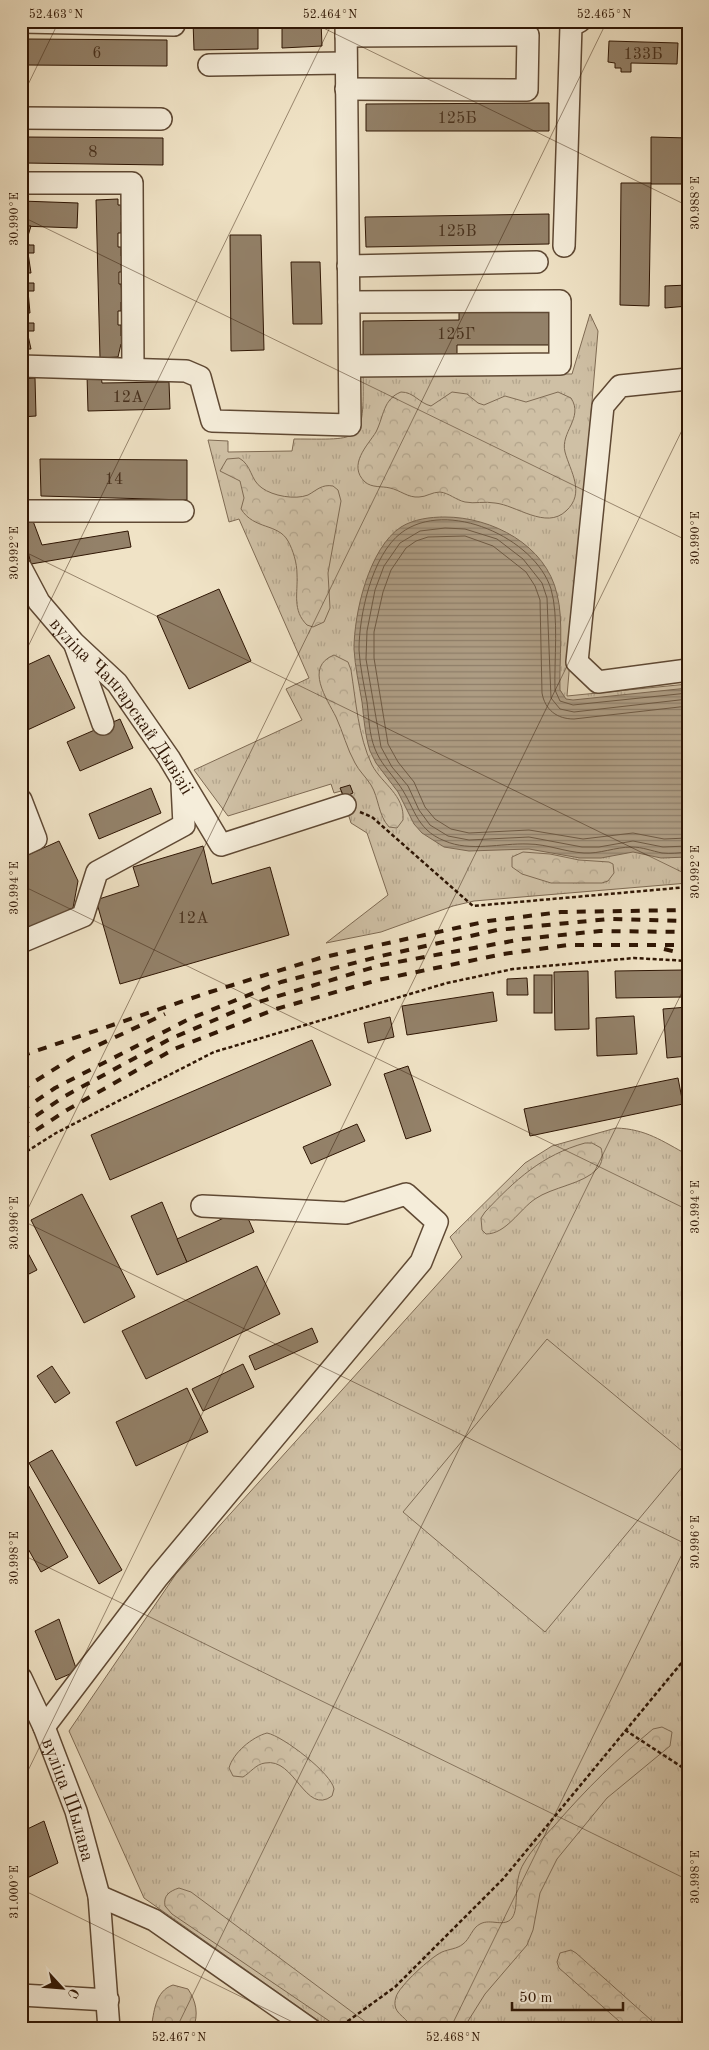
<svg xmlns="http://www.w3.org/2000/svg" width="709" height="2050" viewBox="0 0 709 2050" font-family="'Old Standard TT',serif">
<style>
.grass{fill:url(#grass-tufts);stroke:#7f6b54}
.forest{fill:url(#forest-crowns);stroke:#7f6b54}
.pitch{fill:#cfc0a5;stroke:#7f6b54}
.water{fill:url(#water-rules);stroke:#7b6751}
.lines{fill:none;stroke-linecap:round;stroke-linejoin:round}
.shore{stroke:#6e5a44;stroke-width:1}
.building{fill:#938169;stroke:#2f1604}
.minor-casing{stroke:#5f4934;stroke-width:24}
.path{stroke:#2f1604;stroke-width:2.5;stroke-dasharray:4 2.5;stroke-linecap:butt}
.minor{stroke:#f5edda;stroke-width:21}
.rail{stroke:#2f1604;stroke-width:4;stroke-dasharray:9 9;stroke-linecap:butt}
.ticks{fill:none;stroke:#2f1604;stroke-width:1;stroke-opacity:0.45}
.labels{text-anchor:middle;stroke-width:4;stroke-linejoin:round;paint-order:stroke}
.number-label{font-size:16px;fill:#48311d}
.street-label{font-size:19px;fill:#2f1604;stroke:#f5edda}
.neatline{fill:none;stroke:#2f1604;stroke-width:2}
.ticks-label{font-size:12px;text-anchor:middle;fill:#2f1604}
</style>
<defs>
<pattern id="grass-tufts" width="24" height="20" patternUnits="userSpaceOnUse" patternTransform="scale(1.25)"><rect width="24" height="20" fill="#cfc0a5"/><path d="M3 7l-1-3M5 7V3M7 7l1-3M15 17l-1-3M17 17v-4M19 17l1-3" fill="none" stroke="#b2a48c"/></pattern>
<pattern id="forest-crowns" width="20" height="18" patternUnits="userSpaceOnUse" patternTransform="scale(1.25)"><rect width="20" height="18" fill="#cfc0a5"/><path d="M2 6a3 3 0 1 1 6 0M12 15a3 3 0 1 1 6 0" fill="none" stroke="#b2a48c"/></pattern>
<pattern id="water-rules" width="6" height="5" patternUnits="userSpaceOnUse" patternTransform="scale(1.25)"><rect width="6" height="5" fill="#ae9d84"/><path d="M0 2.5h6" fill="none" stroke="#8e7f6a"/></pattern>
</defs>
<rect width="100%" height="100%" fill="#f0e3c6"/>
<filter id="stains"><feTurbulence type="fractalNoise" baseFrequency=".004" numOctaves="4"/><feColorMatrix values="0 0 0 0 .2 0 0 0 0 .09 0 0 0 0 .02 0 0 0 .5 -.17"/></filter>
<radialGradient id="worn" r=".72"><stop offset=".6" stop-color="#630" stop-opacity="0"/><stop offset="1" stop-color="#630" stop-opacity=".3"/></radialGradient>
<!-- grass -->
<g class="grass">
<path d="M590,314L598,331L567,696L688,684V883L474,901L453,906L381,932L326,943L388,895L367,833L351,823L341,791L334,793L331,784L228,816L194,770L302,720L286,689L309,678L239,519L229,522L208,440L228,441V452L292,451L294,439C362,439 364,445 363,373L572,374Z"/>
<path d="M616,1128C646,1129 662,1141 688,1155V2029H330L144,1898L69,1731L176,1574L462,1257L450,1237L525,1163L552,1146Z"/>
</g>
<!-- forest -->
<g class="forest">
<path d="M401,392C414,392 419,403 431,406L452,392L467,394L478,403L484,405L505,396L526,402L558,392L571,398C584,418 560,432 565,452C570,471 586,493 566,511C546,530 516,505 495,503C485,501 474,504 465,502C456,500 449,493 440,492C432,492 426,497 419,497C408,498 400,490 390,488C382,486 372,488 365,482C347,465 368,445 376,432C384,416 383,399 401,392Z"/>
<path d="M239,458C252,465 250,480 262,488C273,496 295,500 308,495C317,490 322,484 333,486L338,490L341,501L328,573L330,608L324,622L313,627L307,625C292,610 298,594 297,574C297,563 293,550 288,541C278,523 254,530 241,509L244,498L240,481L220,471L227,459Z"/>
<path d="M334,655L348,662L351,670C356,701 358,736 372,765C382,784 405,795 403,820L397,828L389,827C378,815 379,798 371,785C366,777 359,771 355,763C347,749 343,732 336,717C327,699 304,667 334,655Z"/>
<polygon points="523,852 550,854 579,860 609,862 613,864 614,873 608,881 602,883 551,883 522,874 512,867 512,857"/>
<path d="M585,1143H592L601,1148C603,1155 603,1163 597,1169C584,1184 552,1187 535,1199C519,1210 506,1234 486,1234L482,1230L481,1218L485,1212C515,1180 542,1155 585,1143Z"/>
<path d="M662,1727L672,1732L670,1746L607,1798L557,1859L540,1893L533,1930L527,1945L485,1994L463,2029H409C411,2016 390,2016 396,1997C399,1986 431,1957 442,1952C449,1949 457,1949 463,1944C470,1939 472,1928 480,1924C491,1918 504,1928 512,1918C520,1907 512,1882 524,1863C532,1849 544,1837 555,1825C586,1789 617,1759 653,1729Z"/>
<path d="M267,1733C283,1736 332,1774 334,1789L332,1796C305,1816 295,1757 265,1763C256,1764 250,1773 243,1777L233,1776L229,1768C233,1753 252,1737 267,1733Z"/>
<path d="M179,1888L191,1892L375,2029H341L172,1914L165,1906C163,1895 170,1891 179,1888Z"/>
<polygon points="571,1950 576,1953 661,2029 628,2029 559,1968 557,1962 560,1953"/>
<path d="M173,1985L188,1989C196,2001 199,2014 193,2029H151C154,2012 155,1991 173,1985Z"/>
</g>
<!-- pitch -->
<polygon class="pitch" points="547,1339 688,1456 688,1460 545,1632 403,1512"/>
<!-- water -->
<path class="water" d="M445,517C492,517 546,545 557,594C564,620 559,661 560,690L566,699L573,700L688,688V857L661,858L633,852L601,858H580L529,849L469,851L444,847L422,833L414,824L398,792L376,763L370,751C365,735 364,719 362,702C359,684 355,667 354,649C354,613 369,548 401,527C414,519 430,517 445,517Z"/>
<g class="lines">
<!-- shore -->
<g class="shore">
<path d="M688,693L573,705L560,701L555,690C554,661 559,616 551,589C535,538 447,498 401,533C372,555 359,615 359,650C360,667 364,685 367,702C369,718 369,734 375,749C380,762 389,771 397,782C415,805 414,829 445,841C470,852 501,843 528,844C547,844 565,852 584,853C600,854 615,847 632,847C642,847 652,851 662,853C670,854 679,853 688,852"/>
<polyline points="688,699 574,712 560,709 551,698 547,598 542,583 523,559 497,539 465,529 445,528 420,531 400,543 384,566 375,590 367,631 366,659 381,747 392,767 408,786 419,810 430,825 448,836 469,840 529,837 582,847 599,847 633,841 663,847 688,846"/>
<path d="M688,706L574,719C557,719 545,710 542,693L540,600L535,586L526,572L493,546L465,536L428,537L416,541L406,548L391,570L383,592L374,632V658L388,744L398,762L414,782L425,807L435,819L451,829L469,833L529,830L583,839L633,833L664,839L688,838"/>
</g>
</g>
<!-- building -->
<g class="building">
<polygon points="193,21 258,21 258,49 194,50"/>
<polygon points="282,21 321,21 322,46 282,48"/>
<polygon points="365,21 549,21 549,27 365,29"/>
<polygon points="26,39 167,40 167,66 26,65"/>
<polygon points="609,41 678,43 677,64 631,63 631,72 621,72 621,68 615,68 615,63 608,62"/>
<polygon points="549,103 549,131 366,131 366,104"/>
<polygon points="24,137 163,138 163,165 24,163"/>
<polygon points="651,137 688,138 688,184 651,184"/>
<polygon points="621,183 651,183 649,306 620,305"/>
<polygon points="118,199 118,205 121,205 121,215 125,214 125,222 121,222 121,233 118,233 118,247 121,247 121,256 126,256 126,263 121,264 122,272 119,272 119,284 121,284 122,294 125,294 125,302 121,302 121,311 118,311 118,325 121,325 121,336 126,336 126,344 121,344 118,357 100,358 96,200"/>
<polygon points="21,201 78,203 77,228 21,226"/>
<polygon points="549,214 549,244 366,247 365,217"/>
<polygon points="21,226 31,226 27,239 29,245 34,245 34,253 28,253 31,273 28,273 28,283 34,283 34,291 28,291 30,313 27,313 27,323 34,323 34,331 27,331 31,349 21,349"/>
<polygon points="230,235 261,235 264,350 231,351"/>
<polygon points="291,262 320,262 322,324 293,324"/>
<polygon points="688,285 688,306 665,308 665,286"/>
<polygon points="459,308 550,308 550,345 457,345 457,356 363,356 363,321 459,320"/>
<polygon points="87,375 101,375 102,383 169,382 170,409 88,411"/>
<polygon points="35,378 36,416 21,417 21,379"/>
<polygon points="40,459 187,460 187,500 41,496"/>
<rect x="21" y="475" width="6" height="28"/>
<polygon points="33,521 42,545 128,531 131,547 31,564 21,524"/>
<polygon points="219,589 251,661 189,689 157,616"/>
<polygon points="49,655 75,708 21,733 21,668"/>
<polygon points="120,719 133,748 80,771 67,742"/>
<polygon points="350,785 353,793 344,797 340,788"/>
<polygon points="151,788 161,813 99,839 89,814"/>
<polygon points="59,841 78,881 73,908 21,932 21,858"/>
<polygon points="203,846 212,884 270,867 289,935 120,984 96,900 139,886 133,867"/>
<polygon points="683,970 684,997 616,998 615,971"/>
<polygon points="588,971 589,1029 555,1030 554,972"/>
<rect x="534" y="975" width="18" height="38"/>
<polygon points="527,978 528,995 507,995 507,979"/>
<polygon points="493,992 497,1021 407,1035 402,1006"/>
<polygon points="688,1007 688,1056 667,1058 663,1009"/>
<polygon points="634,1016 637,1054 597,1056 596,1018"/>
<polygon points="390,1017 394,1037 368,1043 364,1023"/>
<polygon points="312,1040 331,1085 110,1180 91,1135"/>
<polygon points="408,1066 431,1131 406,1139 384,1074"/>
<polygon points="678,1078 683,1104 530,1136 524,1109"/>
<polygon points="357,1124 365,1141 311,1164 303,1147"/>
<polygon points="82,1194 135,1297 84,1323 31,1220"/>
<polygon points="162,1202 187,1262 157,1275 131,1216"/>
<polygon points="244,1209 254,1232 187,1262 177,1239"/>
<polygon points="21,1240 37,1270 21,1278"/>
<polygon points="257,1266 280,1314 146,1379 122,1331"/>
<polygon points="312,1328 318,1342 255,1370 249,1356"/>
<polygon points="243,1364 254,1387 203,1411 192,1389"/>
<polygon points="52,1366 70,1393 55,1403 37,1376"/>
<polygon points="187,1388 208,1432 136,1466 116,1422"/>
<polygon points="52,1450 122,1570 99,1584 29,1463"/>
<polygon points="21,1472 68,1557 41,1572 21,1536"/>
<polygon points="59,1619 77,1671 56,1680 35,1631"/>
<polygon points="44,1821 58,1863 21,1881 21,1832"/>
</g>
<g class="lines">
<!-- minor casing -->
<g class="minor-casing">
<g id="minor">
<polyline points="21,22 174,25"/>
<polyline points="346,36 528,35 527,90 346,89"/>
<polyline points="209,65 346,63"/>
<polyline points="21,118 161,119"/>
<polyline points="21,183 132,183 133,369"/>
<polyline points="564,246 571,26 580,21"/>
<polyline points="348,266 537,262"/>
<polyline points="349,302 560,301 560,364 350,366"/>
<polyline points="21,366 186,371 200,377 212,421 350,425 346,21"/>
<polyline points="688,379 620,386 603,406 577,662 598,682 688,670"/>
<polyline points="21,511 183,511"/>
<path id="s1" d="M21,568L39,602L74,643L117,683L169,758L221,845L345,805"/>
<polyline points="75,645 103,724"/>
<polyline points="21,800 36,839 21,846"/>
<polyline points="21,942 83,916 97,872 184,825 182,785"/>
<path id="s2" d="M21,1678L44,1727L76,1811L99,1896L109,2029"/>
<polyline points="44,1727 158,1577 421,1262 437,1222 406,1194 346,1213 202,1206"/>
<polyline points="99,1896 154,1920 310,2029"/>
<polyline points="21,1995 108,2000"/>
</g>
</g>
<!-- path -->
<g class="path">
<polyline points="360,812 372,817 473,906 688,887"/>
<polyline points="21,1155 56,1133 214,1052 447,983 513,969 634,958 688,961"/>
<polyline points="625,1730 688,1771"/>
<polyline points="337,2029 395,1987 503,1879 688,1655"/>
</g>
<!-- minor -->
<use href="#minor" class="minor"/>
<!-- rail -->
<g class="rail">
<polyline points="664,949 688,955"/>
<polyline points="21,1056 210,992 320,958 488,921 561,912 688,910"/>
<polyline points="21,1090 77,1055 165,1014"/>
<polyline points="21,1111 55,1088 189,1019 281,982 381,956 497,930 609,919 688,921"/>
<polyline points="21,1126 65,1096 170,1039 252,1004 381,965 523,939 600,931 688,932"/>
<polyline points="21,1140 67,1110 174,1049 276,1009 378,980 503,954 568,945 688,945"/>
</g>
</g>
<!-- ticks -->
<path class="ticks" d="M309,21L688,206M21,99L59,21M21,216L688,541M21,550L688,875M21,661L333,21M21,885L688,1210M21,1220L688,1545M21,1223L607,21M21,1554L688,1880M21,1785L688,418M21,1889L307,2029M176,2029L688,980M450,2029L688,1542"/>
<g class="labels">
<!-- number labels -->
<g class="number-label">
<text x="97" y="58">6</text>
<text x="643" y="59">133Б</text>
<text x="457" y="123">125Б</text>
<text x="93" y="157">8</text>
<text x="457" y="236">125В</text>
<text x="456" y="339">125Г</text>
<text x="128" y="402">12А</text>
<text x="114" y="484">14</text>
<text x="193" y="923">12А</text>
</g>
<!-- street labels -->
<g class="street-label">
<text dy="7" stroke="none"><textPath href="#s1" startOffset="172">вуліца Чангарскай Дывізіі</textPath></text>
<text dy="7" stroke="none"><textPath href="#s2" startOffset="131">вуліца Шылава</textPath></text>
</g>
</g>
<!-- margin -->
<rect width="709" height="2050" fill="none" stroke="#f0e3c6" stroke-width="55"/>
<!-- north arrow -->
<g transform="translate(62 1988) rotate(116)" stroke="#f5edda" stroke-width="4" paint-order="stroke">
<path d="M0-4L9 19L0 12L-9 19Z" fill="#2f1604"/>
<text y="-8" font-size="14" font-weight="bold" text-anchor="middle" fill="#2f1604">С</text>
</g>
<!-- scale -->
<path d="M512 2002v8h111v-8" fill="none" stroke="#2f1604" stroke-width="2.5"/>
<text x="519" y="2002" font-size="15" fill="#2f1604" stroke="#f5edda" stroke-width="4" paint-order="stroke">50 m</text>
<rect x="28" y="28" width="654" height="1994" class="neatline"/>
<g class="ticks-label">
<text x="56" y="18">52.463°N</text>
<text x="330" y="18">52.464°N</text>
<text x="604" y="18">52.465°N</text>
<text transform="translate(695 203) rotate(-90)" y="4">30.988°E</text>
<text transform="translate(14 219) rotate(-90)" y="4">30.990°E</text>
<text transform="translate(695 538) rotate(-90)" y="4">30.990°E</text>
<text transform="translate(14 553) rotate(-90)" y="4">30.992°E</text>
<text transform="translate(695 872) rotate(-90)" y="4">30.992°E</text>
<text transform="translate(14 888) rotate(-90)" y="4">30.994°E</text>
<text transform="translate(695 1207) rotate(-90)" y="4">30.994°E</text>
<text transform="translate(14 1223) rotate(-90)" y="4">30.996°E</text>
<text transform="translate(695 1542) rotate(-90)" y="4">30.996°E</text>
<text transform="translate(14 1558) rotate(-90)" y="4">30.998°E</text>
<text transform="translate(695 1877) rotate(-90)" y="4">30.998°E</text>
<text transform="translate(14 1892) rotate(-90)" y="4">31.000°E</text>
<text x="179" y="2041">52.467°N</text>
<text x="453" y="2041">52.468°N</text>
</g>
<rect width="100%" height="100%" filter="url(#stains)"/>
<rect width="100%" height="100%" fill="url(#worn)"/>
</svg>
